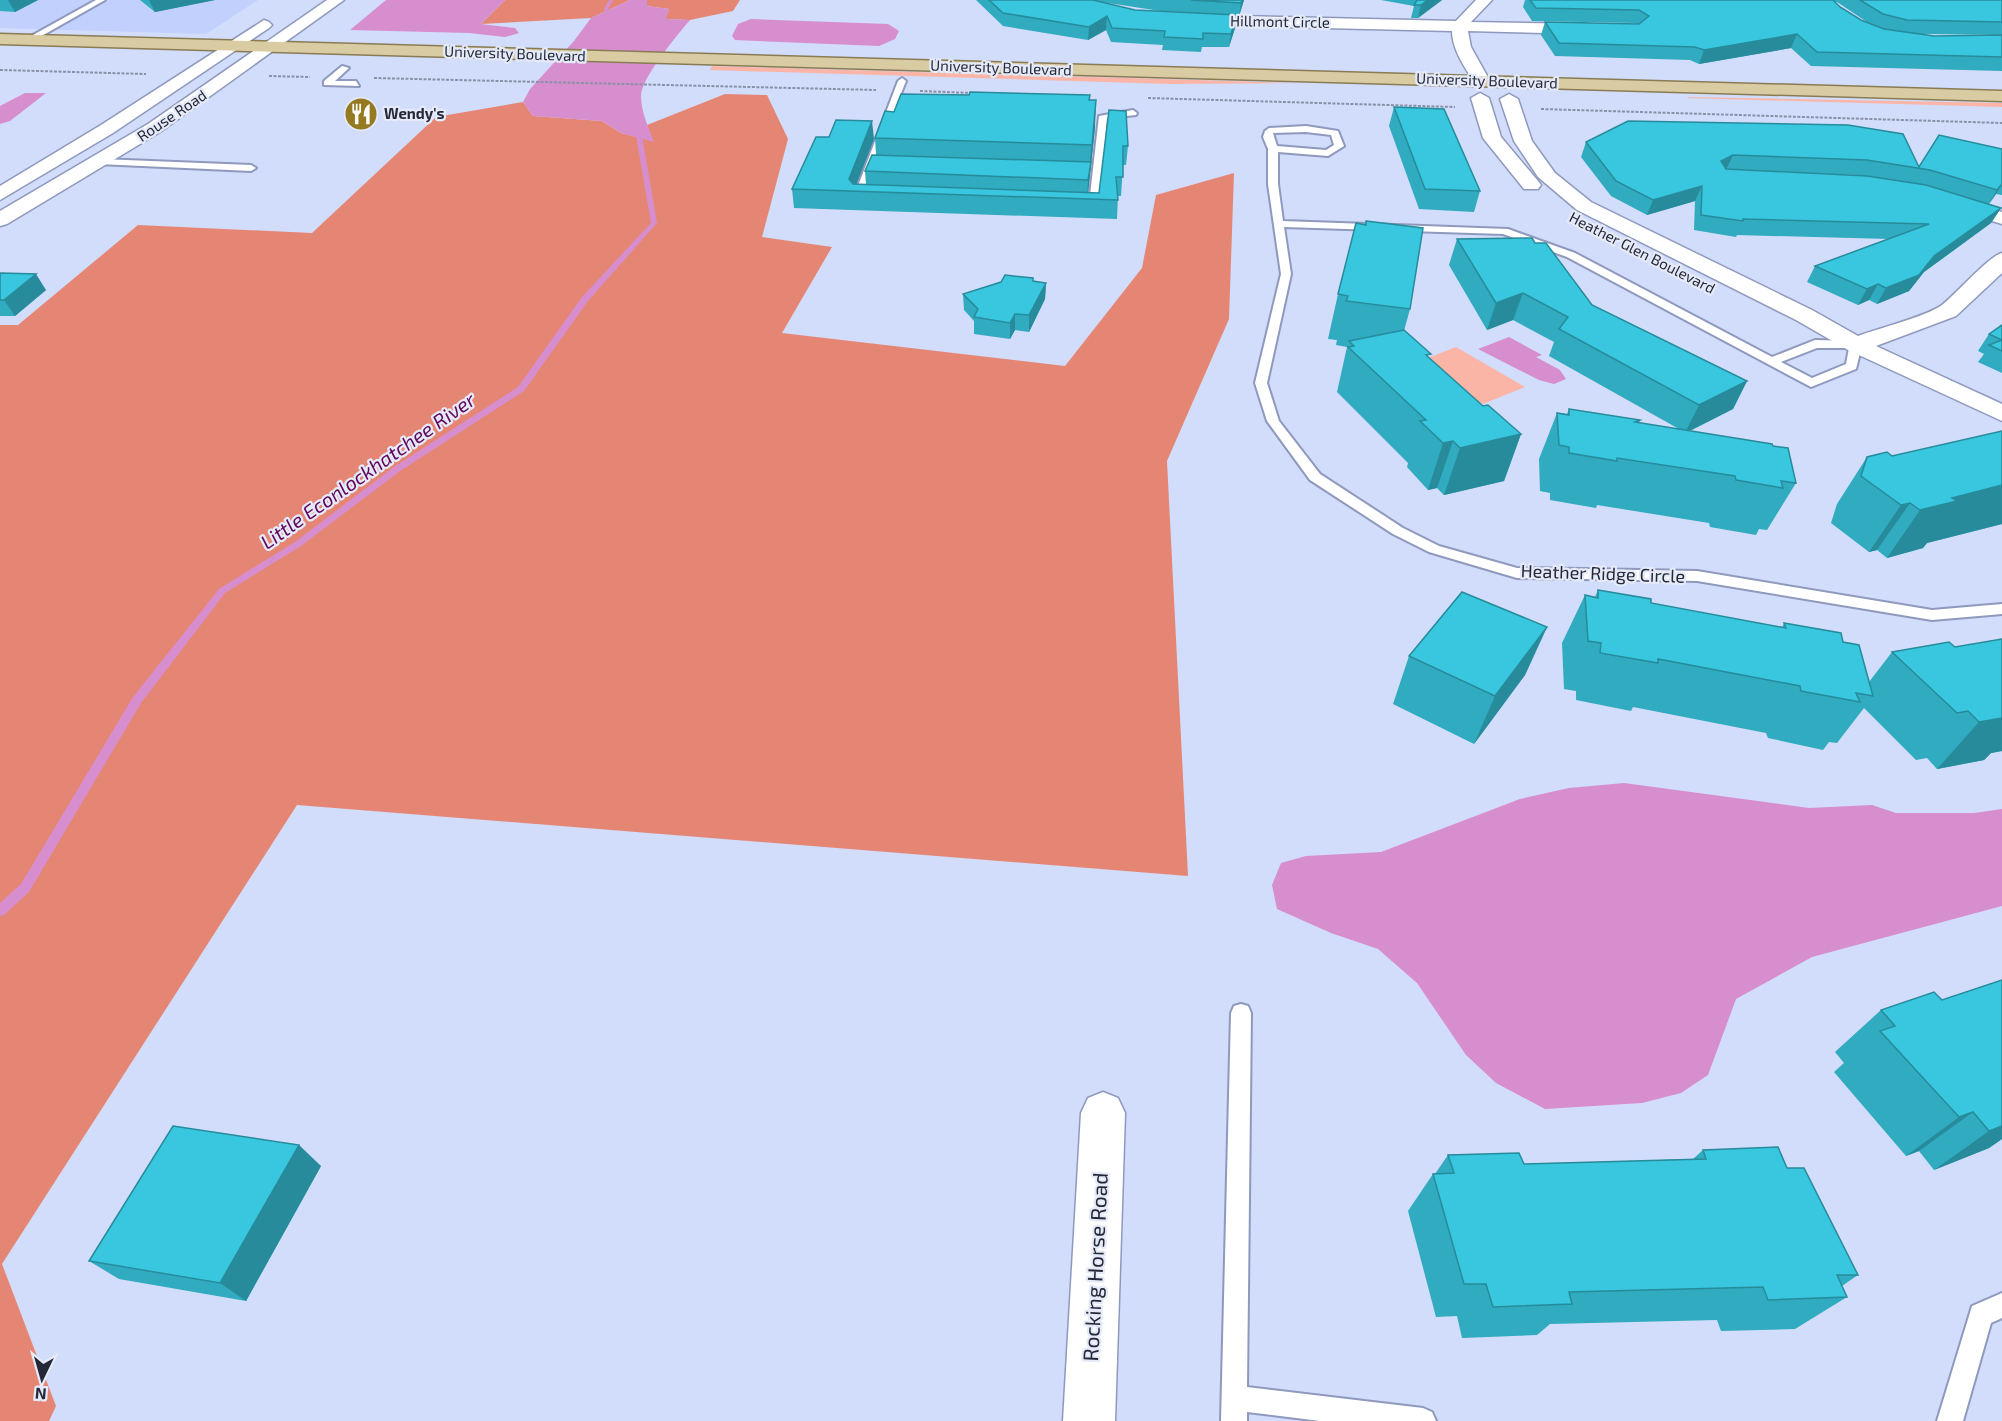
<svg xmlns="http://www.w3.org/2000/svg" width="2002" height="1421" viewBox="0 0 2002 1421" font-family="'Exo 2',sans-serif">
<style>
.built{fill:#c2d0fd}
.green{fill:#fab5a7}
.forest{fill:#e58675}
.water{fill:#d78ece}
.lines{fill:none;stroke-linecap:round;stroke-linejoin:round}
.stream{fill:#d78ece;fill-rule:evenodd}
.service-casing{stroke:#8e99bd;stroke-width:4}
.minor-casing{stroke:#8e99bd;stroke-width:3}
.tertiary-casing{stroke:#8e99bd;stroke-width:3}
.primary-casing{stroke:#897c54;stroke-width:3}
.path{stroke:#8991a8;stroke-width:2;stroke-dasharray:3 1.5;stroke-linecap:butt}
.service{fill:#fff;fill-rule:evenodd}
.minor{fill:#fff;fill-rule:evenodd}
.tertiary{fill:#fff;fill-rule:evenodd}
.primary{fill:#d9cba2;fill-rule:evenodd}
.wall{fill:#30abbf;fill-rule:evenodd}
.shaded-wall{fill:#278b9b}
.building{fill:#38c7de;stroke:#278b9b;stroke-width:1.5}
.labels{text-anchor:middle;stroke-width:4.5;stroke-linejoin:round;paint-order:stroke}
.far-street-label{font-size:15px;fill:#252937;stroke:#e5eaf9}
.far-poi-label{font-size:15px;font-weight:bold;fill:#252937;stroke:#e5eaf9;text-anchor:start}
.street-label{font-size:18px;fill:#252937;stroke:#e5eaf9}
.water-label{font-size:20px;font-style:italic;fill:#62075c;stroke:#e5eaf9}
.near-street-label{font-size:21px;fill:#252937;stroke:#e5eaf9}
</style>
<rect width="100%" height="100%" fill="#d2dcfb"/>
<!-- built -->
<polygon class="built" points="0,0 258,0 206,34 0,28"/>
<!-- green -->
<g class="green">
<polygon points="712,66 1295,83 1171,84 710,70"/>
<polygon points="1687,97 2002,103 2002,107 1688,98"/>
<polygon points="1456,347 1525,387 1483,404 1415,363"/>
</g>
<!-- forest -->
<g class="forest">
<polygon points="505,0 641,0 630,0 591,18 481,24"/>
<polygon points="647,0 740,0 733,11 690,20 665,19 669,9 647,6"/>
<polygon points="725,94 767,95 788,139 762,237 832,247 782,333 1065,366 1142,268 1156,195 1234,173 1229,319 1167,461 1188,876 297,805 2,1264 56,1406 49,1421 0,1421 0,325 18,325 138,225 312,233 436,117 523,102 533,116 602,121 621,133 653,141 647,125"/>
</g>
<!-- water -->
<g class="water">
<polygon points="386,0 505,0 481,24 515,28 519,33 505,37 469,33 350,30"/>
<path d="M630,0H647V6L669,9L666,19L690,20C678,34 641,78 641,96C641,111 648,127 654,142L621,133L602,121L533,116L523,102L530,89L574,41L591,18Z"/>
<polygon points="751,19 888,24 899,31 895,39 879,46 735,40 732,36 738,24"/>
<polygon points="25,93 46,93 10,121 0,124 0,106"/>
<polygon points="1509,337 1542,355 1536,357 1560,370 1566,379 1554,384 1539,380 1478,349"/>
<polygon points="1624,783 1809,808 1872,805 1896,813 1974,813 2002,809 2002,906 1812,957 1736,999 1708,1075 1681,1093 1642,1103 1545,1109 1496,1083 1466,1055 1417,983 1378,949 1331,933 1277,909 1272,885 1281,863 1306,856 1381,852 1520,799 1569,788"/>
</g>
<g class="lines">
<!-- stream -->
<g class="stream">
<polygon points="609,0 613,0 608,9 613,25 611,26 609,25 604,9"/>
<polygon points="637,122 640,124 657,223 588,301 524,391 400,471 301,546 225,593 141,703 29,892 4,915 0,916 0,903 21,884 133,697 219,589 295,542 394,467 518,387 582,297 651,223 634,124"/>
</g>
<!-- service casing -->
<g class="service-casing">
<g id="service">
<polygon points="96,0 105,0 31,42 24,40"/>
<polygon points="342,66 349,68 335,81 356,81 359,86 324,85 324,81"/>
<polygon points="902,78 906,81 896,106 906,109 894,112 864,196 869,199 864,202 855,201 853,199 898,81"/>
<polygon points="1133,110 1137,113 1136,115 1107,118 1099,208 1094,211 1084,209 1084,205 1089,204 1099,116"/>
<path d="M1306,126L1338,131L1344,146L1328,156L1278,152V184L1283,221L1508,229L1575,253L1772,357L1815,340L1856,341L1862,345L1856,369L1811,387L1567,257L1503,234L1284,227L1291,274L1267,383L1279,421L1320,474L1403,528L1439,546L1517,568L1697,571L1932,610L2002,604V614L1932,620L1697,581L1517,578L1429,552L1393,534L1310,480L1267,421L1255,383L1281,274L1268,184V149L1263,137L1265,131L1269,128ZM1306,132L1331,135L1334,145L1326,150L1277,146L1273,133ZM1817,348H1849L1846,364L1812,378L1781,362Z"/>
<polygon points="101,159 251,165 256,168 251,171 98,164 96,162"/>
<polygon points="1241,1004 1248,1006 1251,1013 1247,1387 1423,1408 1432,1412 1436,1421 1320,1421 1247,1412 1247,1421 1221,1421 1231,1013 1234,1006"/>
<polygon points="2002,1293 2002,1318 1991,1323 1963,1421 1937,1421 1972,1306"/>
</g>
</g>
<!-- minor casing -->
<g class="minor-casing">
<g id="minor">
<path d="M1476,0H1492L1471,22L1587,24L1595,29L1587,34L1468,31L1471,47L1490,81L1482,86L1476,85C1466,69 1452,50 1452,31L1192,25L1184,20L1192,15L1456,21Z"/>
<polygon points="1480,93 1489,98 1501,137 1538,181 1541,185 1538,189 1524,189 1483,138 1471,98"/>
<path d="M1509,94L1518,99L1532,141L1555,173L1591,202L1812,310L1858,336C1879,328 1925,317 1942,305C1956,294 1989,256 2002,253V273L1956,316L1876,346L2002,404V421L1848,350L1796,320L1577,210L1538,177L1514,141L1500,99Z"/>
<polygon points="1952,197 2002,212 2002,224 1945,207 1942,203 1945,199"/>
<polygon points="1103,1092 1118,1098 1125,1113 1115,1421 1063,1421 1081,1113 1088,1098"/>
</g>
</g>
<!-- tertiary casing -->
<g class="tertiary-casing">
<g id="tertiary">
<polygon points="327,0 344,0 160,132 7,224 0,226 0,211 148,124"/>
<polygon points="264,20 269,22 272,25 269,28 113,133 0,200 0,186 101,125"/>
</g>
</g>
<!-- primary casing -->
<g class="primary-casing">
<polygon id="primary" points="0,34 2002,91 2002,101 0,44"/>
</g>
<!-- path -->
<g class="path">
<polyline points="0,70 146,74"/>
<polyline points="269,76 310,77"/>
<polyline points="374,78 876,90"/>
<polyline points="920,91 972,93"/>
<polyline points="1148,98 1455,107"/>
<polyline points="1541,109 2002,123"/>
</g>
<!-- service -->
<use href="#service" class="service"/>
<!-- minor -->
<use href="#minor" class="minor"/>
<!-- tertiary -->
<use href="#tertiary" class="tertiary"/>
<!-- primary -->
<use href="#primary" class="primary"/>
</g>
<!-- wall -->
<g class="wall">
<polygon points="0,0 38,0 15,12 0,11"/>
<polygon points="140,0 215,0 155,12"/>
<path d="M976,0H1244L1239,16L1237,15L1235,28L1229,47H1202L1201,52L1162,50L1163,45L1111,42L1106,30L1088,40L1003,26ZM1095,1L1167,12L1135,10Z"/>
<polygon points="1381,0 1442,0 1418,18 1411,18 1414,6"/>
<path d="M1525,0H2002V35L1921,34L1934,36L2002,35V71L1811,66L1791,48L1699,64L1690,60L1555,56L1541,35L1545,22L1636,24L1634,23L1532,21L1523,7ZM1834,2H1837L1870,24L1861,20L1840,7Z"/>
<polygon points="1089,100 1095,128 1088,193 1099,193 1109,110 1128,146 1126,165 1123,165 1121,196 1118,196 1117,219 794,208 792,189 874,139 856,184 866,185 865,171 876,155 875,138 894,112"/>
<polygon points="1394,107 1480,191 1474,212 1419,209 1389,126"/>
<path d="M1628,121L1919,167L2002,149V195L1996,194L1989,204L2001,208L1991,223L1924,272L1909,291L1877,304L1869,300L1858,305L1807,282L1815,266L1889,239L1737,235L1736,237L1694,230L1695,201L1647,215L1611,196L1581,157L1586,142ZM1776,172L1859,175L1874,177Z"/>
<polygon points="1356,223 1410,309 1404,331 1430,359 1483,406 1521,434 1504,481 1444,495 1437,488 1428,490 1407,467 1408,463 1337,392 1347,347 1336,345 1337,340 1328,339 1338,294"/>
<polygon points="1457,239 1535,243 1592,305 1747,381 1733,409 1690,431 1773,446 1796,483 1767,530 1759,529 1756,535 1710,527 1709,523 1597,505 1596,508 1550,500 1550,493 1540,491 1539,459 1557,413 1567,414 1569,409 1640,420 1639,423 1679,429 1549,356 1554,342 1513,320 1487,330 1449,265"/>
<polygon points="0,273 46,290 15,316 0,316"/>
<polygon points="1033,281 1046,283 1045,299 1029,332 1015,330 1010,339 974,334 974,321 964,310 963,294"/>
<polygon points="2002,325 2002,373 1978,362 1984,354 1978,351 1989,334"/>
<polygon points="2002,431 2002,524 1927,543 1923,548 1887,558 1877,550 1869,552 1831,523 1837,504 1867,457 1892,456"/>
<polygon points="1598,590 1651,603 1782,628 1784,623 1843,642 1869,682 1892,652 1955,647 2002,639 2002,751 1991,753 1984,760 1937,769 1927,758 1916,760 1864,708 1837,743 1829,742 1823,750 1768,738 1766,733 1633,707 1631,711 1576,700 1576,691 1564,689 1562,643 1585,595 1595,597"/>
<polygon points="1547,627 1525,675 1474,744 1393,704 1409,656"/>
<polygon points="2002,980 2002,1139 1989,1148 1934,1170 1919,1151 1906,1156 1834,1072 1844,1063 1835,1052 1881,1010 1942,1000"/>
<polygon points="1703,1150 1787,1168 1858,1275 1842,1286 1847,1297 1795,1329 1721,1331 1717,1320 1550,1324 1537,1335 1462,1338 1457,1316 1436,1317 1408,1211 1433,1174 1435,1174 1448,1155 1524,1164 1693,1159"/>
<polygon points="321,1166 246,1301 119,1279 89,1261"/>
</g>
<!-- shaded-wall -->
<g class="shaded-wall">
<polygon points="8,0 38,0 15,12"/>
<polygon points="149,0 215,0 155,12"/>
<polygon points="1242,0 1244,0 1239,16 1241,3"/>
<polygon points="1428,0 1442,0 1418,18 1421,5"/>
<polygon points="1237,15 1235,28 1229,47 1231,34"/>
<polygon points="1107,16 1106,30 1088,40 1089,27"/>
<polygon points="1797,34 1791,48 1699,64 1704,50"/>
<polygon points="1096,100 1095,128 1087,203 1088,180"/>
<polygon points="872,121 874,139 854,191 849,179"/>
<polygon points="1733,155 1726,170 1721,161"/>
<polygon points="2002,184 1996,194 1988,205 1997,190"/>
<polygon points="1702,186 1695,201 1647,215 1653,200"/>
<polygon points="2001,208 1991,223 1924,272 1909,291 1877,304 1886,288 1934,256"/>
<polygon points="36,274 46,290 15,316 4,300"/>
<polygon points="1046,283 1045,299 1029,332 1029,315"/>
<polygon points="1878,284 1869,300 1858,305 1867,289"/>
<polygon points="1523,293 1513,320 1487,330 1496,303"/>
<polygon points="1015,314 1015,330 1010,339 1010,323"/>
<polygon points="1747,381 1733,409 1685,433 1699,405"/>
<polygon points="1521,434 1504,481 1444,495 1460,448"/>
<polygon points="1453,441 1437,488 1428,490 1443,443"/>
<polygon points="2002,485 2002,524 1927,543 1923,548 1887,558 1920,510 1952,498"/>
<polygon points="1910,503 1877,550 1869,552 1901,505"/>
<polygon points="1547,627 1525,675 1474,744 1495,696"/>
<polygon points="2002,718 2002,751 1991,753 1984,760 1937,769 1979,722"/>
<polygon points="1973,1112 1919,1151 1906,1156 1959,1117"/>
<polygon points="2002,1126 2002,1139 1989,1148 1934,1170 1989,1131"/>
<polygon points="299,1145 321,1166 246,1301 220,1283"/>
</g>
<!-- building -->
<g class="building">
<polygon points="989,0 1093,0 1135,10 1237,15 1231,34 1203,33 1203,39 1164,37 1165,31 1112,28 1107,16 1089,27 1003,13"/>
<polygon points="1191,0 1242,0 1241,3"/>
<polygon points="1417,0 1428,0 1421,5 1414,5"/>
<polygon points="1530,0 1833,0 1840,7 1861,20 1884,29 1934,36 2002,35 2002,57 1817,52 1797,34 1704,50 1695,47 1559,43 1545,22 1639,24 1649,16 1639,10 1536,8"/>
<polygon points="1860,0 2002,0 2002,22 1907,20 1883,14"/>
<polygon points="970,92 1090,95 1089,100 1096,100 1092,145 875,138 885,111 894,112 901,94 969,95"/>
<polygon points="1394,107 1444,109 1480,191 1425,189"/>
<polygon points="1109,110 1126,111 1128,146 1123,146 1123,177 1116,177 1118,200 792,189 816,137 829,137 836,120 872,121 849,179 853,184 1099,193"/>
<polygon points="1628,121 1848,125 1903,134 1919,167 1939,135 2002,149 2002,184 1997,190 1930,170 1867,160 1733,155 1721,161 1726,169 1867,176 1926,185 2001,208 1934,256 1919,275 1886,288 1878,284 1867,289 1815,266 1929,224 1743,219 1743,221 1701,215 1702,186 1653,200 1616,181 1586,142"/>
<polygon points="872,155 1091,162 1088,180 865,171"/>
<polygon points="1366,221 1423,228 1410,309 1346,301 1348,296 1338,294 1356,223 1366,225"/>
<polygon points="1532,238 1535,243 1546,243 1592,305 1747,381 1699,405 1559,329 1568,317 1523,293 1496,303 1457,239"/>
<polygon points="0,273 36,274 4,300 0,300"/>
<polygon points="1005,275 1033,278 1033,281 1046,283 1029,315 1015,314 1010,323 974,317 978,309 963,294 1001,282"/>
<polygon points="2002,325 2002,351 1989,345 2002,340 1989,334"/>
<polygon points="1404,330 1431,354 1426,355 1483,406 1488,405 1521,434 1460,448 1453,441 1443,443 1420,421 1426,420 1348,347 1354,346 1349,341"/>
<polygon points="1569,409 1640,420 1635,422 1772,444 1773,446 1788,448 1796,483 1781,481 1783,488 1736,480 1735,476 1617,458 1617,461 1569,453 1569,447 1559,445 1557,413 1569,415"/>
<polygon points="2002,431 2002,485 1952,498 1957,501 1920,510 1910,503 1901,505 1861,476 1867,457 1887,452 1892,456"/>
<polygon points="1598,590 1651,599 1651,603 1786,628 1784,623 1841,633 1843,642 1859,645 1873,696 1856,693 1860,702 1801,691 1800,686 1658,659 1658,663 1600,653 1601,643 1588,641 1585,595 1598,598"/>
<polygon points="1462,592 1547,627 1495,696 1409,656"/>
<polygon points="2002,639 2002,718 1979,722 1968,711 1957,713 1892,652 1949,642 1955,647"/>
<polygon points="2002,980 2002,1126 1989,1131 1973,1112 1959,1117 1880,1031 1895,1026 1881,1010 1934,992 1942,1000"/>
<polygon points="173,1126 299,1145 220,1283 89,1261"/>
<polygon points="1778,1147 1787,1168 1804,1168 1858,1275 1837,1275 1847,1297 1768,1300 1763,1287 1569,1292 1572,1304 1493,1307 1486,1284 1464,1284 1433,1174 1454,1173 1448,1155 1519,1153 1524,1164 1706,1159 1703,1150"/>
</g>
<!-- icons -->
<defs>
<g id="restaurant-disc" transform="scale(1.725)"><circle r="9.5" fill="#957a21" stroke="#e5eaf9"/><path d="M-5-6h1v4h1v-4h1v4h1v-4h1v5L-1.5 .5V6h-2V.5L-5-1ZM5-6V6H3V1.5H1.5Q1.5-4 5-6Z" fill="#fff"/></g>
</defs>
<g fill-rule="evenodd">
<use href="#restaurant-disc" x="361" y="114"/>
</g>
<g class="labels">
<!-- far-street labels -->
<g class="far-street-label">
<text transform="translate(1280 22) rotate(1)" y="5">Hillmont Circle</text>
<text transform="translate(515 54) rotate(2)" y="5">University Boulevard</text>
<text transform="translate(1001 68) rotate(2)" y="5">University Boulevard</text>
<text transform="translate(1487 81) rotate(2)" y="5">University Boulevard</text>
<text transform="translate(172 116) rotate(-34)" y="5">Rouse Road</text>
<text transform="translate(1642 253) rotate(27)" y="5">Heather Glen Boulevard</text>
</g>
<!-- far-poi labels -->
<g class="far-poi-label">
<text x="384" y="119">Wendy's</text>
</g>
<!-- street labels -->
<g class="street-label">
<text transform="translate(1603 574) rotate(2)" y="6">Heather Ridge Circle</text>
</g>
<!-- water labels -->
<g class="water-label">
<text transform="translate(368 471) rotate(-35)" y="7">Little Econlockhatchee River</text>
</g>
<!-- near-street labels -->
<g class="near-street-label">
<text transform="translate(1096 1267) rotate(-87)" y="7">Rocking Horse Road</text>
</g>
</g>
<!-- north arrow -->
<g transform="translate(42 1379) rotate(185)" stroke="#e5eaf9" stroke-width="4.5" paint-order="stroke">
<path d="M0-4.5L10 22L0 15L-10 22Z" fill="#252937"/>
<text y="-9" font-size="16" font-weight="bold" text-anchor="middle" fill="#252937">N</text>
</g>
</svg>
